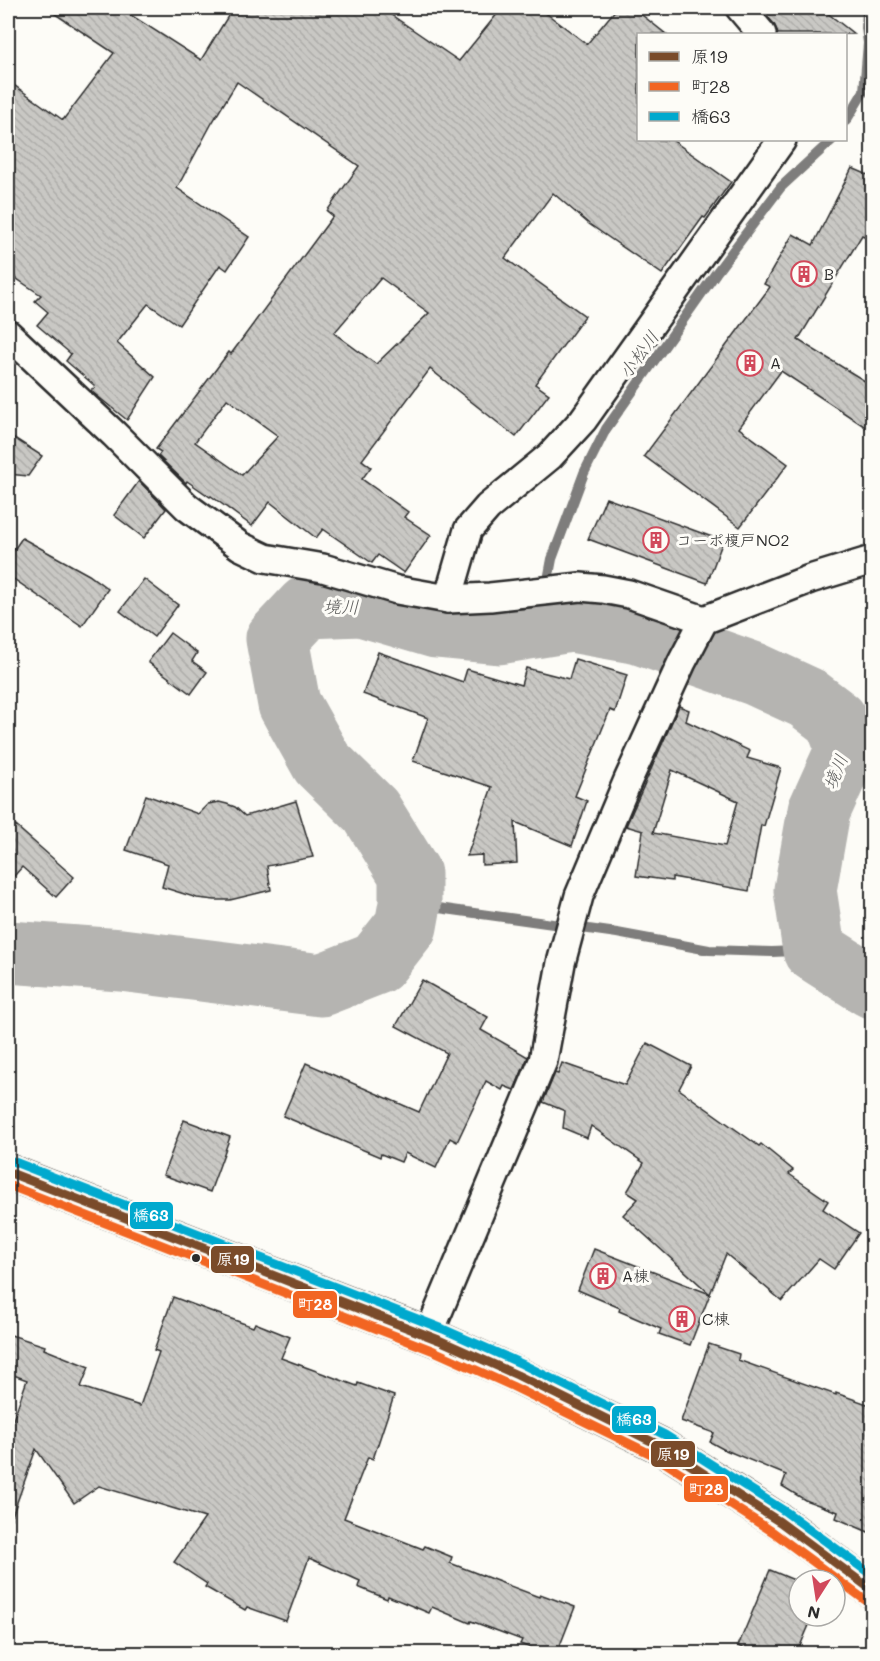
<svg xmlns="http://www.w3.org/2000/svg" width="880" height="1661" viewBox="0 0 880 1661" font-family="Mali,'Klee One',sans-serif">
<style>
.lines{fill:none;stroke-linecap:round;stroke-linejoin:round}
.stream{stroke:#7e7d7b;stroke-width:10}
.river{stroke:#b5b4b1;stroke-width:63}
.building{fill:url(#building-back-hatch);stroke:#2b2b2b;stroke-width:1.5;fill-rule:evenodd}
.street-casing{stroke:#2b2b2b;stroke-width:32}
.primary-casing{stroke:#2b2b2b;stroke-width:38}
.street{stroke:#fdfcf7;stroke-width:27}
.primary{stroke:#fdfcf7;stroke-width:33}
.bus-1-casing{stroke:#fdfcf7;stroke-width:14}
.bus-2-casing{stroke:#fdfcf7;stroke-width:14}
.bus-3-casing{stroke:#fdfcf7;stroke-width:14}
.bus-1{stroke:#7a4b2a;stroke-width:9}
.bus-2{stroke:#f26522;stroke-width:9}
.bus-3{stroke:#00a9ce;stroke-width:9}
.bus-dot{fill:#2b2b2b;stroke:#fdfcf7;stroke-width:2}
.labels{text-anchor:middle;stroke-width:6;stroke-linejoin:round;paint-order:stroke}
.poi-label{font-size:16px;fill:#2b2b2b;stroke:#fdfcf7;text-anchor:start}
.water-label{font-size:18px;font-style:italic;fill:#5b5b5a;stroke:#fdfcf7}
.line-badge{stroke:#fdfcf7;stroke-width:2}
.badge-label{font-size:16px;text-anchor:middle;font-weight:bold;fill:#fff}
</style>
<defs>
<pattern id="building-back-hatch" width="6" height="6" patternUnits="userSpaceOnUse" patternTransform="scale(1.5)"><rect width="6" height="6" fill="#c9c8c4"/><path d="M-1 5l2 2M0 0l6 6M5-1l2 2" fill="none" stroke="#adaca9"/></pattern>
</defs>
<rect width="100%" height="100%" fill="#fdfcf7"/>
<filter id="ink" filterUnits="userSpaceOnUse"><feTurbulence type="fractalNoise" baseFrequency=".0167" numOctaves="2"/><feDisplacementMap in="SourceGraphic" scale="12" xChannelSelector="R" yChannelSelector="G"/><feConvolveMatrix kernelMatrix="1 2 1 2 8 2 1 2 1" color-interpolation-filters="sRGB"/></filter>
<g filter="url(#ink)">
<g class="lines">
<!-- stream -->
<g class="stream">
<polyline points="846,121 864,91 868,43 866,28 867,8"/>
<polyline points="539,627 552,559 584,473 606,429 716,273 781,187 832,140"/>
<polyline points="410,904 617,933 709,950 772,952 814,950"/>
</g>
<!-- river -->
<polyline class="river" points="8,952 121,960 321,985 377,963 406,926 410,904 410,874 371,811 322,763 289,704 277,639 307,607 361,605 436,627 499,633 571,621 639,633 755,674 807,698 836,720 847,749 819,811 805,890 814,950 872,987"/>
</g>
<!-- building -->
<g class="building">
<path d="M46,8H120L201,60L233,8H381L459,61L502,8H539L587,44L617,8H633L666,34H639V140H672L731,182L705,218L703,217L662,274L589,224L553,193L505,258L585,316L535,384L549,394L516,437L430,369L362,460L371,467L362,479L408,512L404,517L431,535L404,573L378,555L372,563L323,529L316,538L270,502L252,526L211,496L210,497L187,481L186,483L158,456L161,452L156,449L229,352L231,354L333,216L327,211L359,166L237,82L212,123L177,188L249,237L227,270L220,265L179,325L148,304L117,343L155,377L127,420L91,391L95,386L66,361L71,354L37,325L48,312L35,301L41,295L8,273V81L63,120L114,53ZM381,278L429,313L376,364L334,333ZM227,399L278,436L242,475L195,442Z"/>
<polygon points="760,8 821,8 854,34 778,34 774,24"/>
<polygon points="852,168 873,177 873,240 862,235 798,340 873,386 873,432 781,371 739,428 788,464 740,527 644,456 770,287 764,284 793,234 813,245"/>
<polygon points="8,434 42,456 28,476 8,474"/>
<polygon points="139,481 166,509 144,538 114,515"/>
<polygon points="606,498 723,541 707,583 588,539"/>
<polygon points="22,538 89,575 108,589 82,626 8,575 8,558"/>
<polygon points="144,579 178,605 154,637 120,611"/>
<polygon points="170,633 197,653 192,661 207,672 191,694 148,662"/>
<polygon points="378,652 463,682 467,669 521,685 526,668 569,679 575,659 627,675 615,712 610,710 575,796 587,801 572,846 515,822 517,863 482,865 482,855 467,856 492,787 413,761 428,718 363,694"/>
<path d="M679,706L689,710L686,721L750,751L747,758L781,768L764,826L761,825L749,891L672,877V881L636,876L643,831L626,826ZM672,770L738,801L725,846L653,833Z"/>
<polygon points="146,795 198,814 208,804 219,802 227,804 235,807 245,816 296,801 313,857 267,866 271,890 230,900 215,900 197,898 162,887 168,864 126,850"/>
<polygon points="8,819 74,877 56,897 22,867 8,883"/>
<polygon points="422,980 488,1017 481,1030 528,1057 514,1090 504,1086 502,1090 486,1081 457,1142 450,1138 436,1168 405,1153 401,1162 381,1154 380,1157 283,1116 306,1063 419,1112 447,1053 396,1026"/>
<polygon points="647,1043 691,1066 679,1089 759,1146 761,1144 793,1170 789,1174 828,1201 823,1209 859,1233 834,1269 819,1259 782,1301 726,1254 710,1294 623,1215 638,1199 627,1192 644,1163 591,1126 587,1138 563,1128 565,1111 543,1102 555,1073 558,1074 562,1063 625,1085"/>
<polygon points="184,1120 230,1137 210,1192 163,1175"/>
<polygon points="594,1249 710,1294 690,1345 659,1334 661,1329 619,1311 620,1308 578,1290"/>
<polygon points="173,1297 253,1327 255,1323 290,1337 281,1358 357,1386 358,1383 394,1396 373,1459 368,1457 344,1518 423,1549 425,1546 452,1557 450,1563 539,1597 540,1594 575,1607 557,1653 545,1653 520,1644 522,1640 471,1621 470,1623 432,1607 429,1613 388,1596 387,1599 358,1587 360,1581 309,1558 286,1621 247,1607 245,1610 205,1587 207,1584 174,1562 205,1518 99,1486 74,1503 36,1449 11,1519 8,1518 8,1434 27,1380 8,1373 8,1334 45,1346 44,1349 89,1367 81,1387 140,1406 159,1352 154,1350"/>
<polygon points="709,1344 739,1354 738,1360 836,1395 836,1393 873,1406 873,1534 836,1518 838,1512 805,1500 782,1486 786,1475 723,1449 710,1442 714,1433 681,1421"/>
<polygon points="770,1570 799,1582 799,1616 813,1616 797,1653 755,1653 738,1646"/>
</g>
<g class="lines">
<!-- street casing -->
<g class="street-casing">
<g id="street">
<polyline points="740,8 762,34"/>
<polyline points="8,334 114,434 187,507 240,546 265,558 323,568 397,590 448,599 490,597 580,587 603,589 629,594 704,620"/>
<polyline points="448,599 468,530 488,507 550,456 583,420 782,140"/>
<polyline points="428,1336 543,1061 561,963 579,896 628,780 682,662 704,620 810,579 872,560"/>
</g>
</g>
<!-- primary casing -->
<g class="primary-casing">
<polyline id="primary" points="8,1172 439,1340 517,1375 659,1445 780,1522 872,1590"/>
</g>
<!-- street -->
<use href="#street" class="street"/>
<!-- primary -->
<use href="#primary" class="primary"/>
<!-- bus-1 casing -->
<g class="bus-1-casing">
<polyline id="bus-1" points="8,1172 439,1340 517,1375 659,1445 780,1522 872,1590"/>
</g>
<!-- bus-2 casing -->
<g class="bus-2-casing">
<polyline id="bus-2" points="8,1185 434,1351 512,1386 653,1455 773,1532 865,1600"/>
</g>
<!-- bus-3 casing -->
<g class="bus-3-casing">
<polyline id="bus-3" points="12,1161 443,1329 522,1364 665,1435 786,1512 872,1575"/>
</g>
<!-- bus-1 -->
<use href="#bus-1" class="bus-1"/>
<!-- bus-2 -->
<use href="#bus-2" class="bus-2"/>
<!-- bus-3 -->
<use href="#bus-3" class="bus-3"/>
</g>
</g>
<!-- icons -->
<defs>
<g id="building-ring" transform="scale(1.35)"><circle r="9.5" fill="#fdfcf7" stroke="#d1495b" stroke-width="1.5"/><path d="M-4-6H4V6H1V3H-1V6H-4ZM-2.5-4.3h1.7v1.8h-1.7ZM.8-4.3h1.7v1.8H.8ZM-2.5-1h1.7V.8h-1.7ZM.8-1h1.7V.8H.8Z" fill="#d1495b"/></g>
</defs>
<g fill-rule="evenodd">
<use href="#building-ring" x="804" y="274"/>
<use href="#building-ring" x="750" y="363"/>
<use href="#building-ring" x="656" y="540"/>
<use href="#building-ring" x="603" y="1276"/>
<use href="#building-ring" x="682" y="1319"/>
</g>
<!-- markers -->
<circle class="bus-dot" cx="196" cy="1258" r="5"/>
<g class="labels">
<!-- poi labels -->
<g class="poi-label">
<text x="824" y="280">B</text>
<text x="770" y="369">A</text>
<text x="676" y="546">コーポ榎戸NO2</text>
<text x="622" y="1282">A棟</text>
<text x="702" y="1325">C棟</text>
</g>
<!-- water labels -->
<g class="water-label">
<text transform="translate(639 355) rotate(-54)" y="6">小松川</text>
<text transform="translate(341 607) rotate(1)" y="6">境川</text>
<text transform="translate(836 772) rotate(-68)" y="6">境川</text>
</g>
</g>
<g class="line-badge">
<rect x="129" y="1201" width="45" height="29" rx="6" fill="#00a9ce"/>
<rect x="210" y="1245" width="45" height="29" rx="6" fill="#7a4b2a"/>
<rect x="292" y="1290" width="46" height="29" rx="6" fill="#f26522"/>
<rect x="611" y="1405" width="46" height="29" rx="6" fill="#00a9ce"/>
<rect x="650" y="1440" width="46" height="28" rx="6" fill="#7a4b2a"/>
<rect x="683" y="1475" width="46" height="28" rx="6" fill="#f26522"/>
</g>
<g class="badge-label">
<text x="151" y="1221">橋63</text>
<text x="233" y="1265">原19</text>
<text x="315" y="1310">町28</text>
<text x="634" y="1425">橋63</text>
<text x="673" y="1460">原19</text>
<text x="706" y="1495">町28</text>
</g>
<!-- margin -->
<rect width="880" height="1661" fill="none" stroke="#fdfcf7" stroke-width="30"/>
<rect x="15" y="15" width="850" height="1631" fill="none" stroke="#2b2b2b" stroke-width="2" filter="url(#ink)"/>
<!-- legend -->
<rect x="637" y="33" width="210" height="108" fill="#fdfcf7" stroke="#a9a8a5" stroke-width="1.5"/>
<rect x="649" y="52" width="30" height="9" fill="#7a4b2a" stroke="#a9a8a5" stroke-width="1.5"/>
<text x="691" y="63" font-size="18" fill="#2b2b2b">原19</text>
<rect x="649" y="82" width="30" height="9" fill="#f26522" stroke="#a9a8a5" stroke-width="1.5"/>
<text x="691" y="93" font-size="18" fill="#2b2b2b">町28</text>
<rect x="649" y="112" width="30" height="9" fill="#00a9ce" stroke="#a9a8a5" stroke-width="1.5"/>
<text x="691" y="123" font-size="18" fill="#2b2b2b">橋63</text>
<!-- north arrow -->
<g transform="translate(817 1598) rotate(192)"><circle r="28" fill="#fdfcf7" stroke="#a9a8a5" stroke-width="1.5"/>
<path d="M0-4.5L10 22L0 15L-10 22Z" fill="#d1495b"/>
<text y="-9" font-size="16" font-weight="bold" text-anchor="middle" fill="#2b2b2b">N</text>
</g>
</svg>
